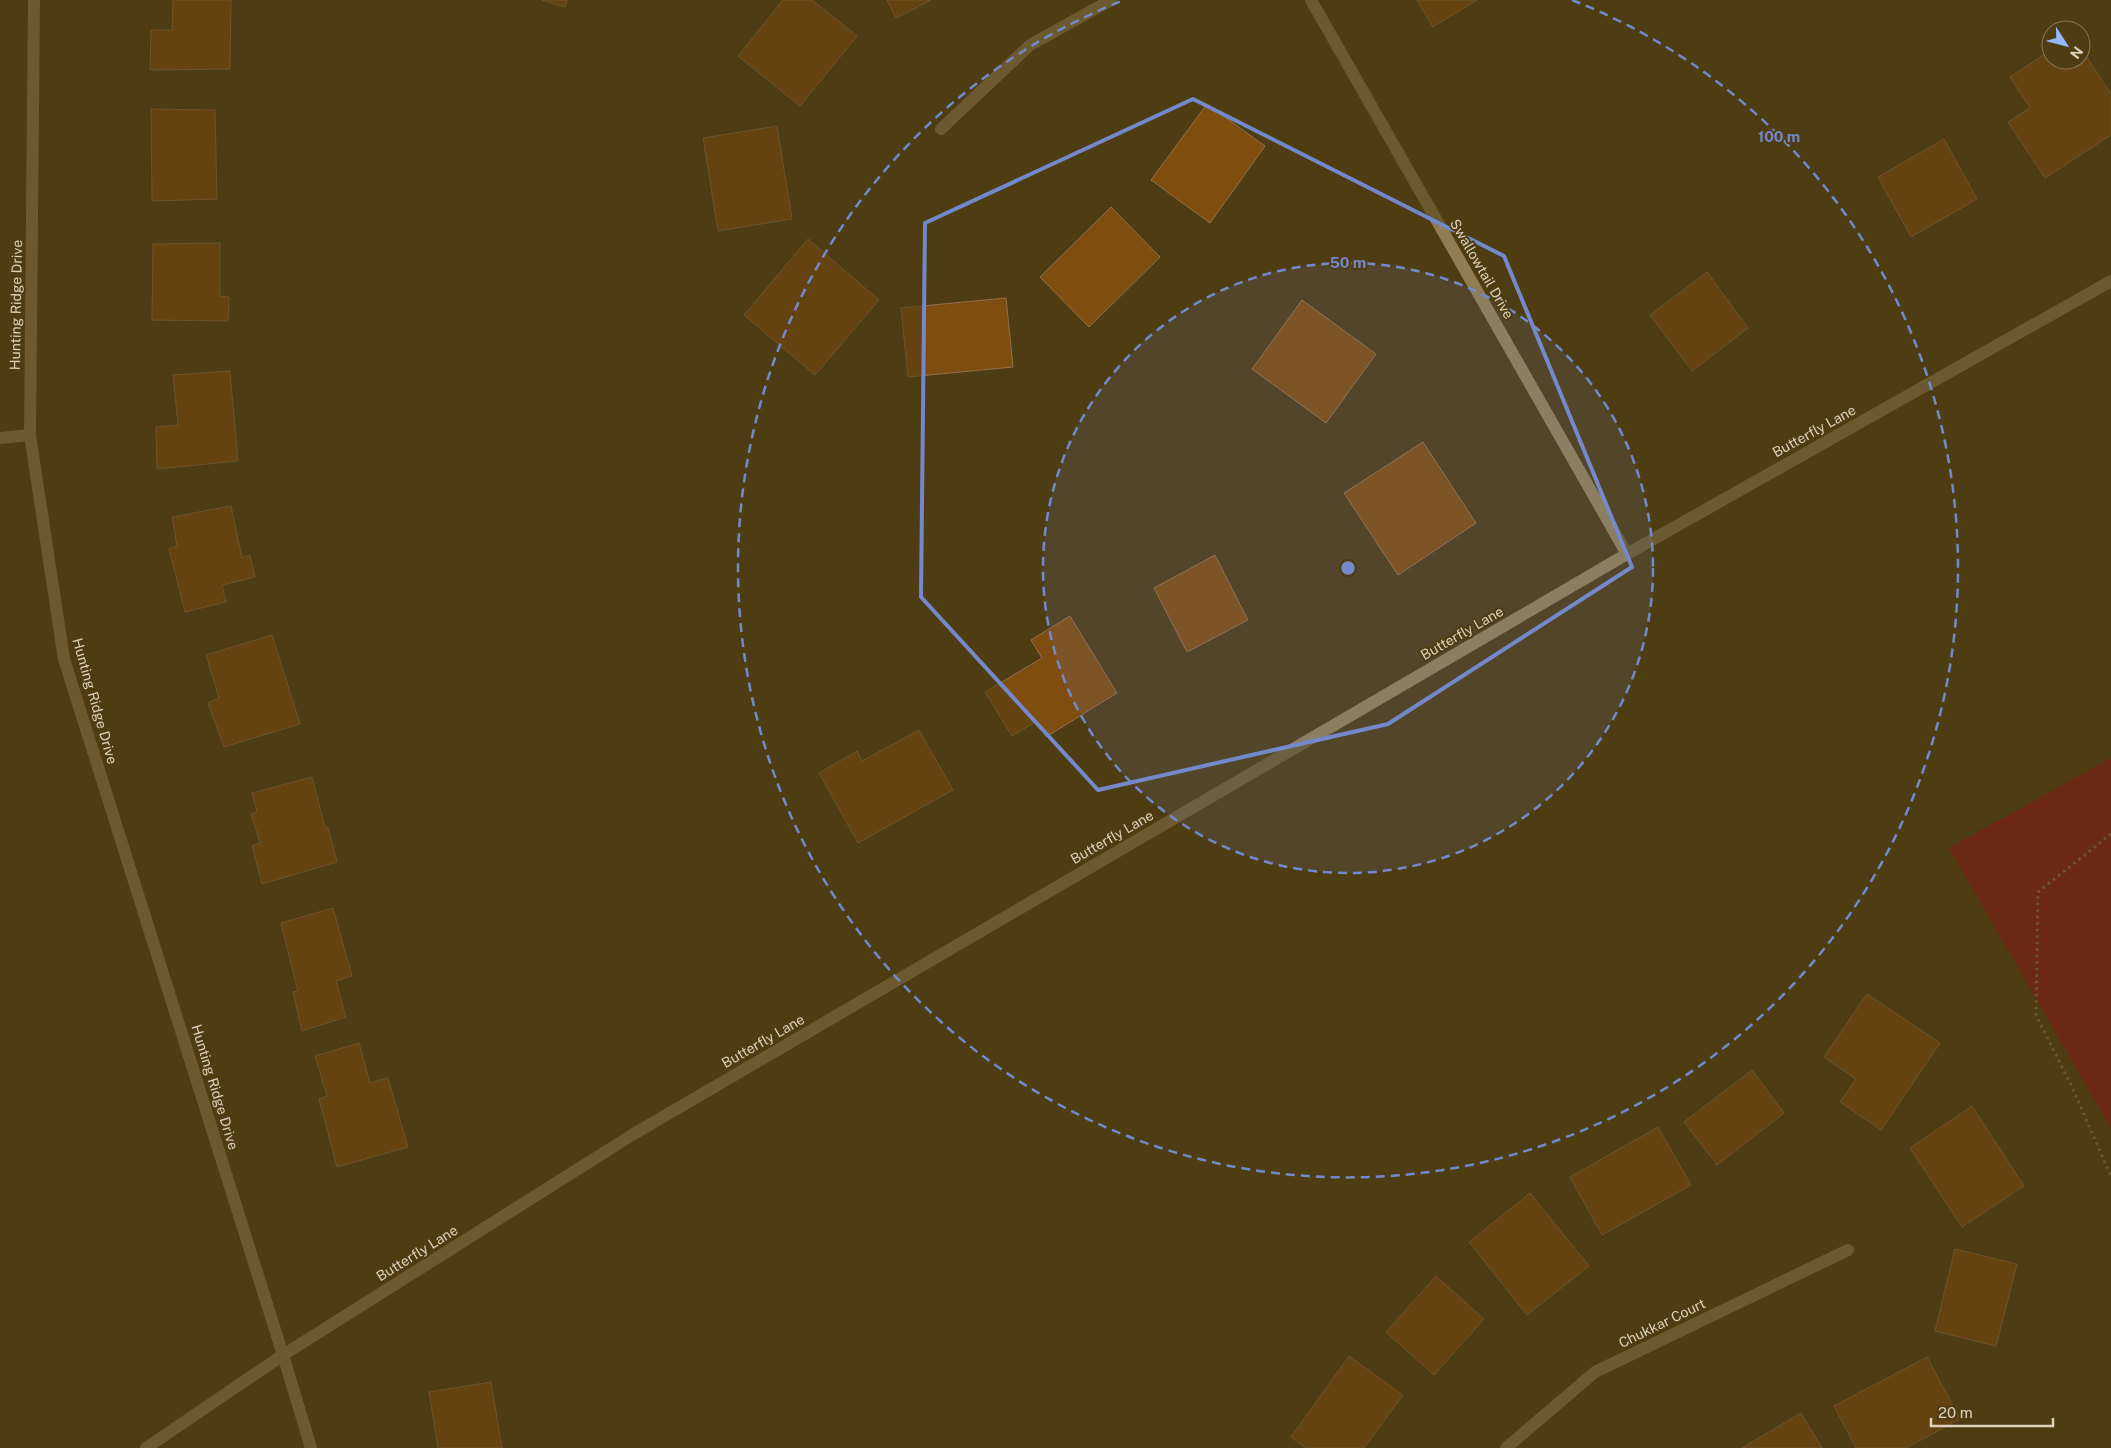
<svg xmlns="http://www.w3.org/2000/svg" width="2111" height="1448" viewBox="0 0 2111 1448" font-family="'Public Sans',sans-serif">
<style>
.green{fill:#8e131a}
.building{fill:#7f4d0e;stroke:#917050}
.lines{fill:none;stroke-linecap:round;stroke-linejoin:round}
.path{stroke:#877857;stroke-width:3;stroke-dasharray:2.5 4;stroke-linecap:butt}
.minor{stroke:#907d53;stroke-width:12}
.tertiary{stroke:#907d53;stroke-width:12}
.marked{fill:none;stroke:#7389cc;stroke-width:4;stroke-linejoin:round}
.ring{fill:none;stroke:#7389cc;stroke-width:2.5;stroke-dasharray:9 6}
.labels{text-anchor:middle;stroke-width:4;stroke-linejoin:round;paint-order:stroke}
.street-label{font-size:14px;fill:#ddd2bd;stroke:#4e3c13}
.centre{fill:#7389cc;stroke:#4e3c13;stroke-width:2.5}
.ring-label{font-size:15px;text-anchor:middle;font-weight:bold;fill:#7389cc;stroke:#4e3c13;stroke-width:4;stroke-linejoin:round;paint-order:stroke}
</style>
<rect width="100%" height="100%" fill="#4e3c13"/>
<!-- green -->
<polygon class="green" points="2111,758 2111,1129 1949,848"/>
<!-- building -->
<g class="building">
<polygon points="173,0 231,0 230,69 150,70 151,30 172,30"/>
<polygon points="542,0 567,0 565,7"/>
<polygon points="783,0 812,0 857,36 800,106 738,56"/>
<polygon points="887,0 931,0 896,18"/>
<polygon points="1417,0 1477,0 1433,27"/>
<polygon points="2081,48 2111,94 2111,135 2045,178 2008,122 2030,108 2010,77 2051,50 2051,60 2081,60"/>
<polygon points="1207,104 1265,146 1210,223 1151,180"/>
<polygon points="151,109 215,110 217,199 152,201"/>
<polygon points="777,126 792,219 718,231 703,138"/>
<polygon points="1944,139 1977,199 1911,237 1878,177"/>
<polygon points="1111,207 1160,257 1089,327 1040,277"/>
<polygon points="808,239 879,300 815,375 744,315"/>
<polygon points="220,243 220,296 229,297 228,321 152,320 153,244"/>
<polygon points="1707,272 1748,328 1692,371 1650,315"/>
<polygon points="1006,298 1013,367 908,377 901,308"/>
<polygon points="1302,300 1376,354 1326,423 1252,369"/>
<polygon points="230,371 238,461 157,469 156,427 178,425 173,375"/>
<polygon points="1423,442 1476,523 1398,575 1344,493"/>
<polygon points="231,506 242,558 250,555 255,577 222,585 226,602 185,612 169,549 177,546 172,517"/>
<polygon points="1215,555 1248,620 1187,652 1154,588"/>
<polygon points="1070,616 1117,693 1046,737 1037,721 1012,736 985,692 1042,658 1031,640"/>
<polygon points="272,635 300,724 224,747 208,703 219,698 206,655"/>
<polygon points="919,730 953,790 858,843 819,773 857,751 862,761"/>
<polygon points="312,777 325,828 328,827 337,862 262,884 252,846 260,843 251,814 257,812 252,793"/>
<polygon points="333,908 352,976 336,981 346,1017 302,1031 293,992 298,991 281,923"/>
<polygon points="1867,994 1940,1043 1881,1130 1840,1102 1856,1079 1824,1057"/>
<polygon points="359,1043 370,1083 388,1078 408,1147 337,1167 319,1099 327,1096 315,1056"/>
<polygon points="1752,1070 1784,1113 1717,1165 1684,1122"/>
<polygon points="1972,1106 2024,1186 1962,1227 1910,1148"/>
<polygon points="1658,1127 1691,1185 1602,1235 1570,1177"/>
<polygon points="1530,1193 1589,1266 1527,1315 1469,1242"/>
<polygon points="1955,1249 2017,1264 1996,1346 1935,1331"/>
<polygon points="1436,1276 1484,1319 1434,1375 1386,1332"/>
<polygon points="1349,1356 1403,1395 1364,1448 1306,1448 1291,1437"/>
<polygon points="1927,1357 1960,1419 1906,1448 1856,1448 1834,1406"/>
<polygon points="491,1382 502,1448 438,1448 429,1392"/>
<polygon points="1801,1413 1822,1448 1742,1448"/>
</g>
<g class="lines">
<!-- path -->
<polyline class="path" points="2111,834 2038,892 2036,1015 2072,1087 2111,1176"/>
<!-- minor -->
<g class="minor">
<polyline points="34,0 30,435 64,659 283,1355"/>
<polyline points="1311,0 1627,554"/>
<polyline points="941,129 1030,45 1111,0"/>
<polyline points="0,438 30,435"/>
<polyline points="1506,1448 1595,1372 1848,1250"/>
</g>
<!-- tertiary -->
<g class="tertiary">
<polyline points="283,1355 311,1448"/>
<polyline points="146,1448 283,1355 632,1135 1627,554 2111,281"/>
</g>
</g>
<!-- marked area -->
<path d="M0 0H2111V1448H0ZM1193,99L1504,256L1632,567L1388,724L1098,790L921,597L925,223Z" fill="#4e3c13" fill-opacity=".55" fill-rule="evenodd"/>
<path class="marked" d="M1193,99L1504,256L1632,567L1388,724L1098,790L921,597L925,223Z"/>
<!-- distance rings -->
<circle cx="1348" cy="568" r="305" fill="#7389cc" fill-opacity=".12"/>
<g class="ring">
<circle cx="1348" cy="568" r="305"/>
<path d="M1572 0A610 610 0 1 1 1124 0"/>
</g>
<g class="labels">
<!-- street labels -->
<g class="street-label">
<text transform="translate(1482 269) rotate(60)" y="5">Swallowtail Drive</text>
<text transform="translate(16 305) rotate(-89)" y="5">Hunting Ridge Drive</text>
<text transform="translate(1814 431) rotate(-29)" y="5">Butterfly Lane</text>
<text transform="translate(1462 633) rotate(-30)" y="5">Butterfly Lane</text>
<text transform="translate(95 701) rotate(74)" y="5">Hunting Ridge Drive</text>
<text transform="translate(1112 837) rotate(-30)" y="5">Butterfly Lane</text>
<text transform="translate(763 1041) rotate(-30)" y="5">Butterfly Lane</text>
<text transform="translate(215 1087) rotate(73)" y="5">Hunting Ridge Drive</text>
<text transform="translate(417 1253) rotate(-32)" y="5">Butterfly Lane</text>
<text transform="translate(1662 1323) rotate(-26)" y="5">Chukkar Court</text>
</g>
</g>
<circle cx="1348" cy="568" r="8" class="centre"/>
<g class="ring-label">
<text x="1779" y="142">100 m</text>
<text x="1348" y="268">50 m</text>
</g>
<!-- north arrow -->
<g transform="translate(2066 45) rotate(126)"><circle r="24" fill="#4e3c13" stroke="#877857"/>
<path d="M0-4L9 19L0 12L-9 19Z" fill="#96b6fd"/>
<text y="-8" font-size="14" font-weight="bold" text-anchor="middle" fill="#ddd2bd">N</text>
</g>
<!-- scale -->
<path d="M1931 1418v8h122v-8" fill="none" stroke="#ddd2bd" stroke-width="2.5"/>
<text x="1938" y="1418" font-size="15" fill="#ddd2bd" stroke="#4e3c13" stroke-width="4" paint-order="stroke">20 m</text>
</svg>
